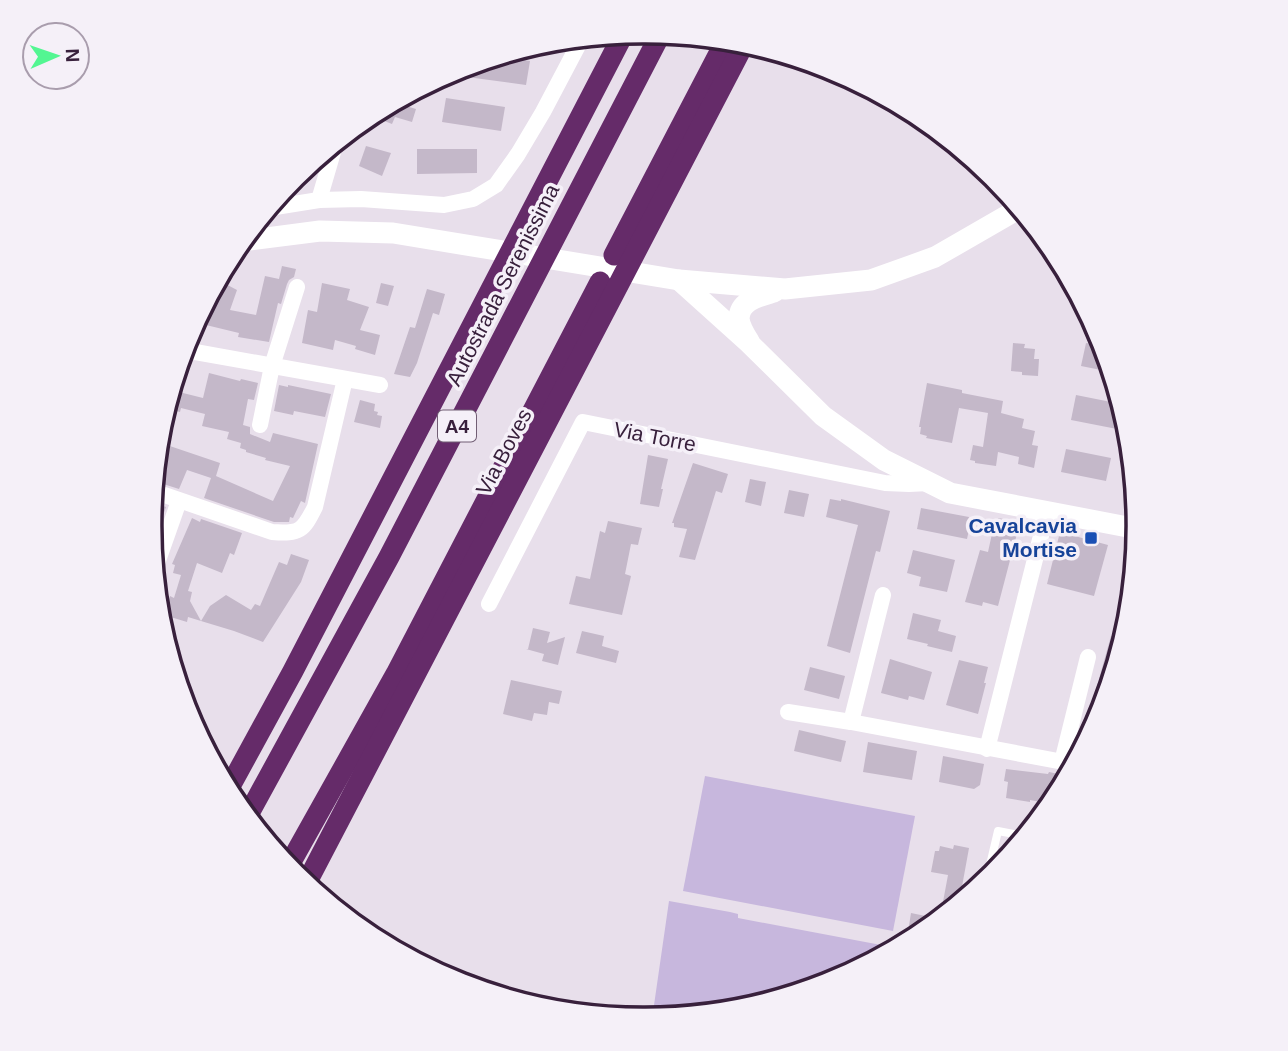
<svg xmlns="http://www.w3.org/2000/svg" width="1288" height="1051" viewBox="0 0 1288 1051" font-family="Arial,sans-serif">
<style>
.green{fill:#c7b7dd}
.building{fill:#c4b8c9}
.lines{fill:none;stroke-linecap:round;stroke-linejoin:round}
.lane{stroke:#fff;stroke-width:8}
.street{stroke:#fff;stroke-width:16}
.secondary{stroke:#fff;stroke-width:21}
.highway{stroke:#652b69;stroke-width:21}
.transit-dot{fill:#1a4fb4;stroke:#f5f0f8;stroke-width:2.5}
.labels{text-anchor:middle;stroke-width:7;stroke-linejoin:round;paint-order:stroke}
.shield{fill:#f5f0f8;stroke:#715e74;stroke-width:2}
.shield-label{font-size:19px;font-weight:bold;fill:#38203c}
.street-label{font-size:21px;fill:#38203c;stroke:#f5f0f8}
.transit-label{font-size:21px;font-weight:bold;fill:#164399;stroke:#f5f0f8;text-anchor:end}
.rim{fill:none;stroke:#38203c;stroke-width:3.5}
</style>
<rect width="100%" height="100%" fill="#e8dfeb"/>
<!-- green -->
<g class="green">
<polygon points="705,776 915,816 893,931 683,891"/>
<polygon points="669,901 730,912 738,914 738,918 897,948 833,982 740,1010 652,1019"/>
</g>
<!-- building -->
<g class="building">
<polygon points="497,56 530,61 526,85 467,77 469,65"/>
<polygon points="446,98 505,107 501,131 442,122"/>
<polygon points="393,102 416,109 412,122 395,117 392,124 369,115"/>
<polygon points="366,146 391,153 382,176 359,166"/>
<polygon points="417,149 477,149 477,173 417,174"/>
<polygon points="282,266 296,269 294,277 289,280 287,284 281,304 278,303 269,342 238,337 239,333 206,325 213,297 209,296 218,280 237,290 230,310 256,315 265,276 279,279"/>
<polygon points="322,283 350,289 347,300 369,307 360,330 380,335 375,355 355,349 356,346 335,340 333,350 302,343 308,310 317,312"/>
<polygon points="381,283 394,286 388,306 376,303"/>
<polygon points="427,289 445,294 439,315 433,313 417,363 410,377 394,374 410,327 415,328"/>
<polygon points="1013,343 1025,344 1024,348 1035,349 1034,359 1039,359 1038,376 1022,375 1022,372 1011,371"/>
<polygon points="1086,343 1103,346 1111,372 1081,366"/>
<polygon points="209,373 240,381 241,379 258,383 254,400 248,399 243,425 250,427 250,434 270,442 273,433 318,444 305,503 301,501 293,518 290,517 289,522 274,522 204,498 211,478 187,470 179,489 154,481 158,442 220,463 216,476 273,501 290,466 265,460 266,458 246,452 246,450 240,448 241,443 227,439 229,432 202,426 205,414 181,408 180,412 176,411 175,415 164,413 171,390 203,398"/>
<polygon points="927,383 962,390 962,393 1003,401 1001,413 1024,419 1022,428 1035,431 1032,445 1038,446 1034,468 1018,464 1019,457 998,452 996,466 975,463 975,461 970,460 973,445 983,447 988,413 959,408 952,443 926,438 927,436 920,434 921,427 919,427"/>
<polygon points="279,385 288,387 288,385 331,394 325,417 294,411 293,415 274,411"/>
<polygon points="1076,395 1121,404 1117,429 1071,420"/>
<polygon points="360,400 375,404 374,411 378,412 377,415 382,416 380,428 354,422"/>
<polygon points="1066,449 1111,458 1106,481 1061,472"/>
<polygon points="648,455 668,459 661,489 663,489 659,507 640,504"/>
<polygon points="693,463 728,474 722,493 716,491 695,560 679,557 687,529 674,527 674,523 672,523"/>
<polygon points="750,479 766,482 761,506 745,502"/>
<polygon points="789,490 809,494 804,517 784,513"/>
<polygon points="830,499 841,501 841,499 890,511 880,552 876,551 850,653 827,646 858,525 826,517"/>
<polygon points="152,502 166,507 152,546 150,525"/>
<polygon points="921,508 969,517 967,525 970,525 967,539 917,529"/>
<polygon points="192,518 200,522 201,519 242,533 234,555 230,553 222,573 197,563 188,591 192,592 190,601 201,621 188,617 187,622 164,615 170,596 174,598 181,575 173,573 175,565 172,564"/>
<polygon points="998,518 1020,522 998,606 983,602 982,606 965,602 980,550 988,552 993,529 996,529"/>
<polygon points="608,521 642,528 638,545 631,544 625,574 631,576 622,615 569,604 576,576 590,579 600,531 605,533"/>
<polygon points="1060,532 1108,545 1094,596 1047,584"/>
<polygon points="913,550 955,560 947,592 919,586 921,577 907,573"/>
<polygon points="291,554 309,560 301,582 263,642 234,631 201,621 210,606 226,595 251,610 255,604 260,606 279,562 287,565"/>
<polygon points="913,613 941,620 938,631 956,636 952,652 927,646 928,644 907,639"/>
<polygon points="533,628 550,632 547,643 565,637 558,665 542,661 544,654 526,649 528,649"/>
<polygon points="582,631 604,636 602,646 619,651 616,663 576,653"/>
<polygon points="1111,636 1123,640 1103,707 1092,704"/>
<polygon points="890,659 932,672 924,700 909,696 908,700 881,693"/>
<polygon points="959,660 988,667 984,683 986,683 978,714 946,705"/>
<polygon points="810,667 845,676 839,699 804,690"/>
<polygon points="511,680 562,691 559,704 549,702 547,715 534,713 532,721 503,714"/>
<polygon points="799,730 846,741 841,762 794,751"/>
<polygon points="868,742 917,751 912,780 863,772"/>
<polygon points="943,756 984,764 980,785 974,789 939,782"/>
<polygon points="1006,769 1048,774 1049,772 1068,776 1052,804 1030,800 1030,802 1006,798 1008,782 1004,781"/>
<polygon points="954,845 969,848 959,903 940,918 948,875 931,872 935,851 939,851 940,846 953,849"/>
<polygon points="911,913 940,919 920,935 908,932"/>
</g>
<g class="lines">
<!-- lane -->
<g class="lane">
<polyline points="999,868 990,865 998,831 1025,836"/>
<polyline points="985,881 990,865"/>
</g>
<!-- street -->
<g class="street">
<polyline points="319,200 336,142"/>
<polyline points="269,208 319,200 361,199 444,205 473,199 496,185 518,154 543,112 582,38"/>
<polyline points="184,350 380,385"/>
<polyline points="260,425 272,366 297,287"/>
<path d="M153,491L272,532C300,534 303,531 315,507L345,379"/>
<polyline points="155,569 179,501"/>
<polyline points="883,595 851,722 1074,764"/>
<polyline points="489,604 583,422 885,483 909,484 929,483"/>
<polyline points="788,712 851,722"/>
<polyline points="987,749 1047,512"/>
<polyline points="1062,762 1088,657"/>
</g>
<!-- secondary -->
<g class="secondary">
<polyline points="242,241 320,231 393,233 679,280 785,289 871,280 935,257 1020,208"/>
<polyline points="679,280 749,343 823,416 884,460 950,493 1138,529"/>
<path d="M749,341C745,335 740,326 739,319C739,300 761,296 774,292"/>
</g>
<!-- highway -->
<g class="highway">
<polyline points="614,255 726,40"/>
<polyline points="228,790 293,671 624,33"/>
<polyline points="247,817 389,557 661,33"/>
<polyline points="288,867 396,674 600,282"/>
<polyline points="306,884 745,42"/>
</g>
</g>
<!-- markers -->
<rect class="transit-dot" x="1084" y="531" width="14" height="14" rx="3.5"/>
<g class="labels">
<!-- shield labels -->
<rect class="shield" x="438" y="410.5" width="38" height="31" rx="5"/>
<g class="shield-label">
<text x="457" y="433">A4</text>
</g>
<!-- street labels -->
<g class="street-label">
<text transform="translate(503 285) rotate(-63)" y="7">Autostrada Serenissima</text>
<text transform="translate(655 437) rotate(11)" y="7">Via Torre</text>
<text transform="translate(504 452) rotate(-62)" y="7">Via Boves</text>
</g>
<!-- transit labels -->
<g class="transit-label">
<text x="1077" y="533">Cavalcavia<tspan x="1077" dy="24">Mortise</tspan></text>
</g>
</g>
<!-- crop -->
<path d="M0 0H1288V1051H0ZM643 44H645A481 481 0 0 1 1126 525V526A481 481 0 0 1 645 1007H643A481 481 0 0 1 162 526V525A481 481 0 0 1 643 44Z" fill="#f5f0f8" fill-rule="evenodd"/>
<path class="rim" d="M643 44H645A481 481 0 0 1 1126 525V526A481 481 0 0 1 645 1007H643A481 481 0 0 1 162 526V525A481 481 0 0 1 643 44Z"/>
<!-- north arrow -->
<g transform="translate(56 56) rotate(88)"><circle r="33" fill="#f5f0f8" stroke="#a99dad" stroke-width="2"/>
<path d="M0-5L12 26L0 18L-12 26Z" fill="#53f692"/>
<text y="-10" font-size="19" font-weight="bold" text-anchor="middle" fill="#38203c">N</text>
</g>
</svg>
